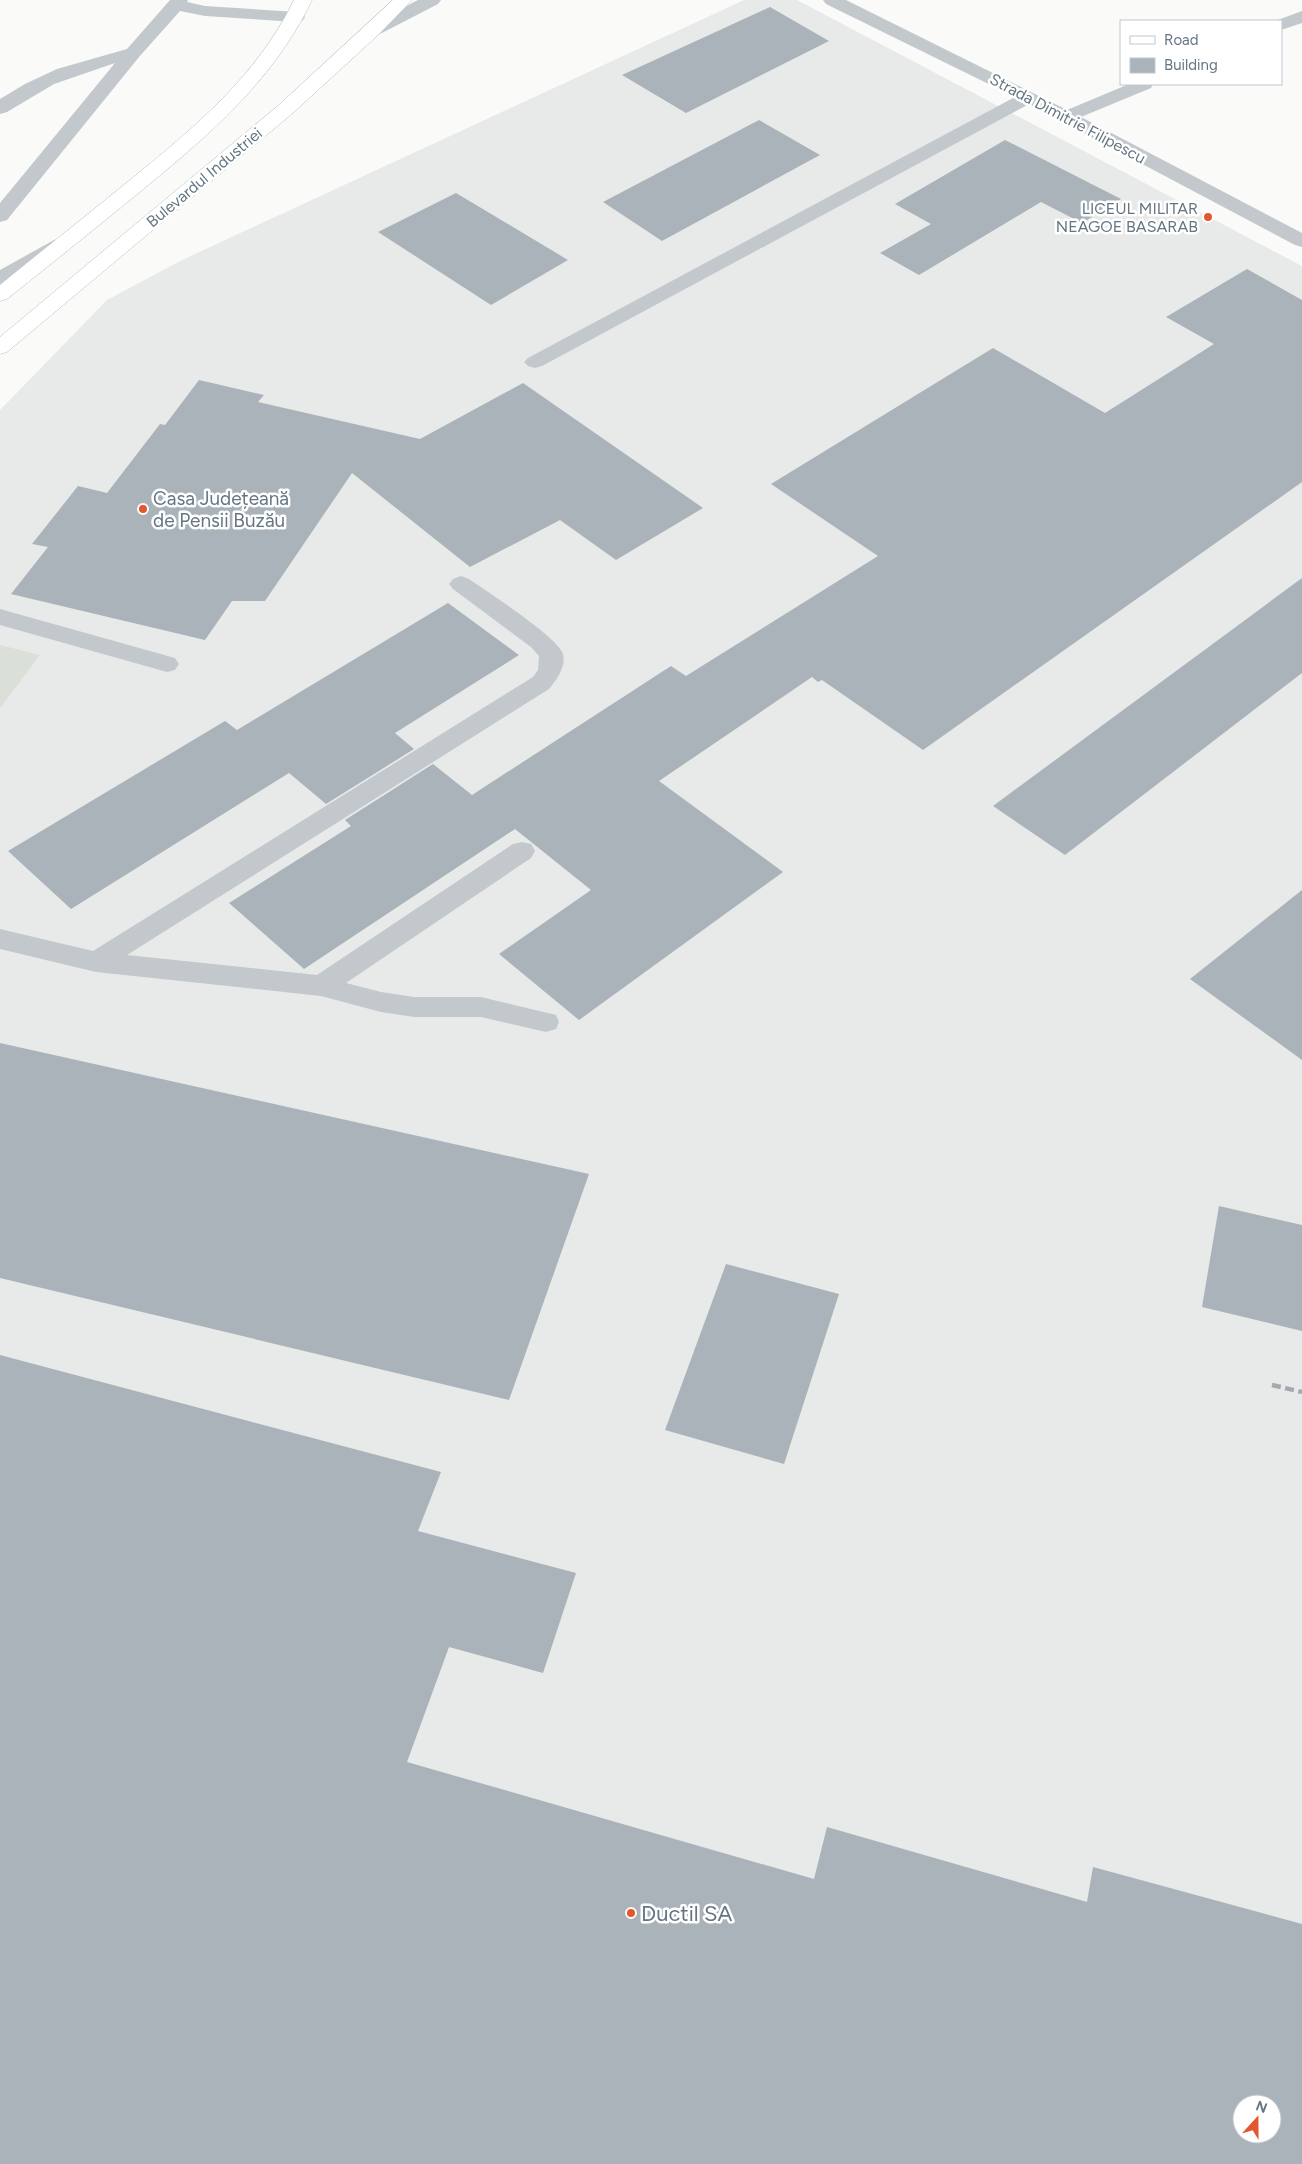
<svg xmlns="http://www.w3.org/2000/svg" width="1302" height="2164" viewBox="0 0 1302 2164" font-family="Figtree,sans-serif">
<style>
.built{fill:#e8e9e9;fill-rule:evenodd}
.green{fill:#dadfd7}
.building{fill:#aab3b9;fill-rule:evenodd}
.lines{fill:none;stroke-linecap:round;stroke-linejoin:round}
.major-casing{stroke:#b5babe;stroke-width:1}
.minor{fill:#c3c8cc;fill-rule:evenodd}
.major{fill:#fff;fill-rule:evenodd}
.rail{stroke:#a2aab0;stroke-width:4.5;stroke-dasharray:9 4.5;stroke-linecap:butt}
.poi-dot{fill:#e4572e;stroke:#fff;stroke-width:2}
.labels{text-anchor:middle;stroke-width:5;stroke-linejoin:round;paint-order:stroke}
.far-street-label{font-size:16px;fill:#657683;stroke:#fff}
.far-poi-label{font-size:16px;fill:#657683;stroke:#fff;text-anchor:end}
.poi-label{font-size:19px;fill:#657683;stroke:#fff;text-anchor:start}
.near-poi-label{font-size:22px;fill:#657683;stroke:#fff;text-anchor:start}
</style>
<rect width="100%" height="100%" fill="#fafaf8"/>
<!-- built -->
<path class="built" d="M744,0H797L1302,266V2164H0V410L107,300L182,260ZM1242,2104H1272V2134H1242Z"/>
<!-- green -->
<polygon class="green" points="0,645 40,655 0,708"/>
<!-- building -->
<g class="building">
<polygon points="770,7 829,41 686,113 622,75"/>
<polygon points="759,120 820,155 662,241 603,202"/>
<polygon points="1005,140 1121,199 1082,223 1041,202 919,275 880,253 931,224 895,204"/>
<polygon points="456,193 568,260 491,305 378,232"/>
<polygon points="1247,269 1302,300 1302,482 923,750 822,680 818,682 812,677 659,781 783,872 579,1020 499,954 591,890 515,829 304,969 229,903 351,826 345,820 433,764 472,795 671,666 686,676 878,556 771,484 993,348 1105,413 1214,344 1166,317"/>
<polygon points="199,380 264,395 258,402 420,439 523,383 703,508 616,560 560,520 470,567 352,473 265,601 232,601 205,640 11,594 48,547 32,544 78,486 107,493 160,424 165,425"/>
<polygon points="1302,578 1302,673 1065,855 993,806"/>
<polygon points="448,603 519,655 395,733 414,749 326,804 289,773 71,909 8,851 225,721 237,730"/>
<polygon points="1302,890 1302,1060 1190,979"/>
<polygon points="0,1043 589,1174 509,1400 0,1278"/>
<polygon points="1219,1206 1302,1225 1302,1331 1202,1307"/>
<polygon points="726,1264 839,1294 784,1464 665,1430"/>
<path d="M0,1355L441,1472L418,1531L576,1573L543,1673L449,1647L407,1762L814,1879L827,1827L1087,1902L1093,1867L1302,1924V2164H0ZM1242,2104H1272V2134H1242Z"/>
</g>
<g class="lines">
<!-- major casing -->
<g class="major-casing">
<g id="major">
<path d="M294,0H312C274,80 208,136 141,191C96,228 52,263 7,299L0,301V285C43,250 87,215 130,180C195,127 257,76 294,0Z"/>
<polygon points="393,0 412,0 378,35 294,112 7,352 0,354 0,337 280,104"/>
</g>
</g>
<!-- minor -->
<g class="minor">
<polygon points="170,0 188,0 187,2 205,6 296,12 302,13 305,17 302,21 296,22 205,16 180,11 139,57 7,220 0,222 0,203 115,63 54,84 7,112 0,114 0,99 25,84 57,69 127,49"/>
<polygon points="418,0 441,0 438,4 378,35 372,36 366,35 363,31 366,27"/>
<polygon points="823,0 846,0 1067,110 1129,84 1153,84 1151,88 1081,117 1302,233 1302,247 1295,245 1029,104 542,366 535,368 528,366 524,362 528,358 1015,97 826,4"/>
<polygon points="1302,11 1302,23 1281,30 1281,21 1275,21"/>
<polygon points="61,238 68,240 71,244 68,248 7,282 0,284 0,270 54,240"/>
<path d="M461,576L469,579C486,591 558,637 563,654C566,667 557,679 549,689L127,955L317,975L513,844L522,842L531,844L535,851L531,858L346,983L381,992L414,997H481L556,1015L559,1022L556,1029L546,1032L481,1017H414L381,1012L321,996L96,972L0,949V929L93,951L533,677L538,670L539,656L531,647L453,589L449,584L453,579Z"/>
<polygon points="0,609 175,658 179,664 175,670 167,672 0,625"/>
</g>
<!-- major -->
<use href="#major" class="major"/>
<!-- rail -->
<polyline class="rail" points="1272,1385 1302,1392"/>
</g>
<!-- markers -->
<g class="poi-dot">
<circle cx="1208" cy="217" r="5"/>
<circle cx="143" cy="509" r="5"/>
<circle cx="631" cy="1913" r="5"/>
</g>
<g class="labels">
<!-- far-street labels -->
<g class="far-street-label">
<text transform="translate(1068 118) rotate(28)" y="6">Strada Dimitrie Filipescu</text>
<text transform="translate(204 177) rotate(-40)" y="6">Bulevardul Industriei</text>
</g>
<!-- far-poi labels -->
<g class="far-poi-label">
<text x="1198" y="214">LICEUL MILITAR<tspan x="1198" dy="18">NEAGOE BASARAB</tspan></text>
</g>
<!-- poi labels -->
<g class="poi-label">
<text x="153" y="505">Casa Județeană<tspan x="153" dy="22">de Pensii Buzău</tspan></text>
</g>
<!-- near-poi labels -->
<g class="near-poi-label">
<text x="641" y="1921">Ductil SA</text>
</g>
</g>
<!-- legend -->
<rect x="1120" y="20" width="162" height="65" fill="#ffffff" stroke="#c1c8cd"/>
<rect x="1130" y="36" width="25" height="8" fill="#ffffff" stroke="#c1c8cd"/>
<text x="1164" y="45" font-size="15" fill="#657683">Road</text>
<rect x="1130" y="58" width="25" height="15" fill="#aab3b9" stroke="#c1c8cd"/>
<text x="1164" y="70" font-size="15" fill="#657683">Building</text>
<!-- north arrow -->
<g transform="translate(1257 2119) rotate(21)"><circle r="24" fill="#ffffff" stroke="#c1c8cd"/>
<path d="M0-4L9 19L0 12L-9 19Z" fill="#e4572e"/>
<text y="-8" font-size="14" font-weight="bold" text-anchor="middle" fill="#657683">N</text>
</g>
</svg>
